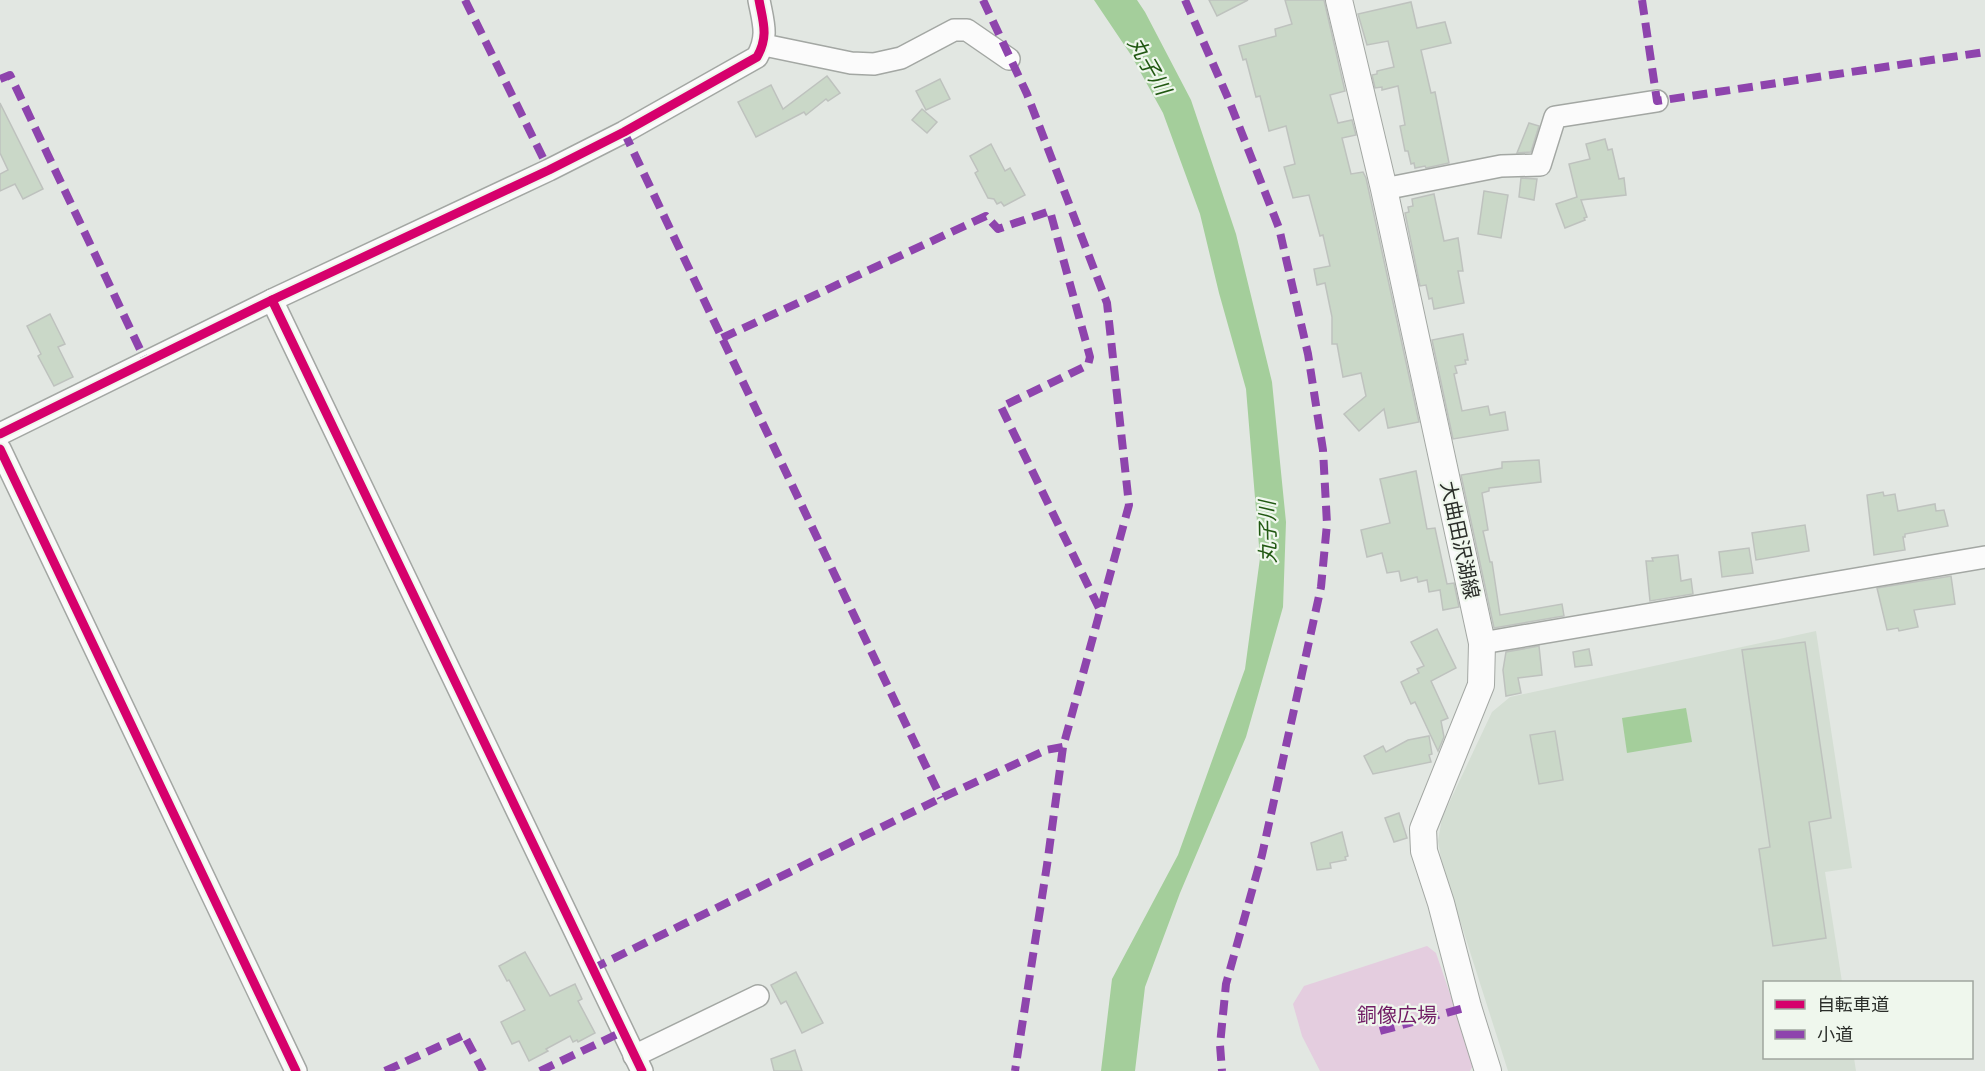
<svg xmlns="http://www.w3.org/2000/svg" width="1985" height="1071" viewBox="0 0 1985 1071" font-family="'Asap Condensed','Noto Sans JP',sans-serif">
<style>
.built{fill:#d4ded3}
.green{fill:#e4cddf}
.water{fill:#a4ce9b}
.building{fill:#cad8c8;stroke:#bec2be;stroke-width:1.5}
.lines{fill:none;stroke-linecap:round;stroke-linejoin:round}
.minor-casing{stroke:#a3a7a3;stroke-width:24}
.major-casing{stroke:#a3a7a3;stroke-width:28}
.minor{stroke:#fbfbfb;stroke-width:21}
.major{stroke:#fbfbfb;stroke-width:26}
.quiet{stroke:#8e44ad;stroke-width:8;stroke-dasharray:15 8;stroke-linecap:butt}
.cycleway-casing{stroke:#eff7ed;stroke-width:13}
.cycleway{stroke:#d6006c;stroke-width:9}
.labels{text-anchor:middle;stroke-width:4.5;stroke-linejoin:round;paint-order:stroke}
.street-label{font-size:20px;fill:#2a2d29;stroke:#eff7ed}
.park-label{font-size:20px;fill:#711d65;stroke:#eff7ed}
.water-label{font-size:21px;font-style:italic;fill:#215812;stroke:#eff7ed}
</style>
<rect width="100%" height="100%" fill="#e2e7e2"/>
<!-- built -->
<polygon class="built" points="1816,631 1852,868 1825,872 1842,982 1764,982 1764,1058 1854,1058 1856,1071 1508,1071 1442,864 1438,841 1442,818 1492,712 1510,697"/>
<!-- green -->
<polygon class="green" points="1427,946 1436,953 1474,1064 1470,1071 1320,1071 1302,1036 1293,1004 1304,986"/>
<!-- water -->
<g class="water">
<polygon points="1094,0 1137,0 1145,12 1191,100 1236,234 1272,382 1286,522 1283,607 1246,737 1180,893 1145,987 1135,1071 1101,1071 1112,979 1178,855 1245,669 1260,558 1246,389 1219,293 1200,214 1163,113 1131,55"/>
<polygon points="1686,708 1692,742 1627,753 1622,718"/>
</g>
<!-- building -->
<g class="building">
<polygon points="1209,0 1248,0 1217,16"/>
<polygon points="1285,0 1324,0 1345,91 1330,95 1338,123 1352,120 1356,135 1342,138 1351,174 1363,172 1366,178 1419,422 1388,428 1384,409 1359,431 1344,414 1366,396 1361,373 1343,377 1337,344 1332,344 1332,317 1325,283 1317,285 1314,269 1330,266 1323,235 1320,236 1309,195 1293,198 1284,167 1295,164 1286,126 1269,131 1260,96 1256,97 1246,59 1243,60 1239,46 1276,36 1275,29 1292,24"/>
<polygon points="1411,2 1417,28 1445,22 1451,43 1421,50 1431,93 1435,92 1449,163 1426,168 1425,166 1415,168 1414,163 1411,164 1408,151 1405,151 1400,126 1405,125 1398,86 1382,90 1382,87 1375,88 1372,75 1377,74 1377,71 1394,67 1388,41 1367,45 1358,14"/>
<polygon points="827,76 840,93 828,101 826,99 806,115 804,112 756,137 738,102 771,85 783,109"/>
<polygon points="940,79 950,99 926,110 916,91"/>
<polygon points="0,103 43,189 23,199 15,184 0,191 0,174 8,170 0,153"/>
<polygon points="922,109 937,122 927,133 912,120"/>
<polygon points="1529,123 1539,126 1531,152 1517,153"/>
<polygon points="1605,139 1608,150 1612,149 1619,179 1624,178 1626,195 1581,200 1587,217 1584,218 1585,220 1565,228 1556,204 1577,197 1569,164 1590,159 1586,144"/>
<polygon points="991,144 1005,171 1010,168 1025,195 1004,206 1001,202 997,204 994,199 988,198 975,173 978,171 970,156"/>
<polygon points="1521,178 1537,179 1534,200 1519,197"/>
<polygon points="1484,191 1508,195 1501,238 1478,234"/>
<polygon points="1434,194 1444,241 1458,238 1463,271 1458,271 1464,303 1434,309 1432,298 1429,299 1426,285 1420,286 1405,213 1409,212 1408,207 1413,206 1412,199"/>
<polygon points="50,314 65,344 58,347 73,377 54,386 38,356 41,354 27,326"/>
<polygon points="1463,334 1468,360 1465,360 1466,364 1455,366 1457,373 1454,374 1462,411 1488,406 1490,415 1505,412 1508,430 1453,439 1432,340"/>
<polygon points="1539,460 1541,482 1489,488 1489,491 1482,493 1488,530 1483,531 1490,562 1492,562 1500,615 1562,604 1564,616 1494,628 1461,475 1502,468 1502,462"/>
<polygon points="1416,471 1427,529 1435,528 1447,584 1454,583 1459,607 1443,610 1440,590 1429,592 1427,580 1418,582 1417,577 1401,581 1399,571 1387,573 1382,553 1367,557 1361,530 1390,523 1380,479"/>
<polygon points="1883,492 1884,496 1895,494 1898,511 1935,504 1936,511 1944,510 1948,526 1905,534 1905,537 1903,537 1905,550 1874,555 1867,495"/>
<polygon points="1805,525 1809,551 1756,560 1752,533"/>
<polygon points="1749,548 1753,573 1722,577 1719,552"/>
<polygon points="1678,555 1681,581 1691,579 1693,594 1650,601 1646,561 1653,561 1652,558"/>
<polygon points="1951,576 1955,604 1914,610 1918,627 1899,631 1898,628 1887,630 1877,588"/>
<polygon points="1437,629 1456,668 1431,681 1448,718 1441,721 1444,737 1438,751 1415,702 1411,704 1401,682 1419,673 1417,669 1424,666 1411,642"/>
<polygon points="1805,642 1831,818 1809,822 1826,938 1773,946 1759,849 1770,847 1742,650"/>
<polygon points="1539,646 1542,675 1518,678 1521,693 1506,696 1503,670 1506,652"/>
<polygon points="1589,649 1592,665 1575,667 1573,652"/>
<polygon points="1555,731 1563,780 1539,784 1530,735"/>
<polygon points="1429,736 1432,754 1429,755 1431,762 1373,774 1364,756 1383,746 1386,752 1408,740"/>
<polygon points="1399,813 1407,838 1394,842 1385,818"/>
<polygon points="1342,832 1348,856 1345,857 1346,860 1330,863 1331,868 1317,870 1311,843"/>
<polygon points="525,952 550,996 575,984 582,999 578,1001 595,1033 578,1042 577,1040 573,1042 570,1036 546,1049 548,1051 529,1061 519,1041 512,1044 501,1022 525,1010 509,980 507,981 499,966"/>
<polygon points="796,972 823,1023 802,1033 786,1001 781,1004 771,985"/>
<polygon points="795,1050 802,1071 774,1071 771,1059"/>
</g>
<g class="lines">
<!-- minor casing -->
<g class="minor-casing">
<g id="minor">
<polyline points="764,45 851,63 874,64 901,58 954,30 967,30 1009,59"/>
<polyline points="1384,189 1501,166 1540,165 1555,117 1657,101"/>
<polyline points="272,300 642,1071"/>
<path d="M0,434L272,300L549,170L624,132L757,57C769,36 763,22 759,0"/>
<polyline points="0,449 296,1071"/>
<polyline points="1482,643 1985,557"/>
<polyline points="634,1056 758,996"/>
</g>
</g>
<!-- major casing -->
<g class="major-casing">
<polyline id="major" points="1339,0 1384,189 1482,643 1481,685 1423,829 1424,851 1441,903 1468,1007 1488,1071"/>
</g>
<!-- minor -->
<use href="#minor" class="minor"/>
<!-- major -->
<use href="#major" class="major"/>
<!-- quiet -->
<g class="quiet">
<polyline points="465,0 549,170"/>
<polyline points="983,0 1027,94 1107,303 1129,505 1063,747 1047,865 1015,1071"/>
<polyline points="1185,0 1228,98 1279,228 1308,354 1323,450 1327,524 1321,587 1262,855 1226,984 1220,1045 1222,1071"/>
<polyline points="1642,0 1657,101 1985,52"/>
<polyline points="0,79 10,75 146,362"/>
<polyline points="624,132 941,798"/>
<polyline points="722,338 986,216 998,229 1050,211 1090,357 1088,365 1001,407 1100,610"/>
<polyline points="592,969 941,798 1046,750 1063,747"/>
<polyline points="1380,1031 1468,1007"/>
<polyline points="385,1071 464,1035 483,1071"/>
<polyline points="540,1071 622,1032"/>
</g>
<!-- cycleway casing -->
<g class="cycleway-casing">
<g id="cycleway">
<polyline points="272,300 642,1071"/>
<path d="M0,434L272,300L549,170L624,132L757,57C769,36 763,22 759,0"/>
<polyline points="0,449 296,1071"/>
</g>
</g>
<!-- cycleway -->
<use href="#cycleway" class="cycleway"/>
</g>
<g class="labels">
<!-- street labels -->
<g class="street-label">
<text transform="translate(1460 540) rotate(78)" y="7">大曲田沢湖線</text>
</g>
<!-- park labels -->
<g class="park-label">
<text x="1397" y="1022">銅像広場</text>
</g>
<!-- water labels -->
<g class="water-label">
<text transform="translate(1149 66) rotate(60)" y="7">丸子川</text>
<text transform="translate(1268 532) rotate(-91)" y="7">丸子川</text>
</g>
</g>
<!-- legend -->
<rect x="1763" y="981" width="210" height="78" fill="#eff7ed" stroke="#a0a69f" stroke-width="1.5"/>
<rect x="1775" y="1000" width="30" height="9" fill="#d6006c" stroke="#a0a69f" stroke-width="1.5"/>
<text x="1817" y="1011" font-size="18" fill="#2a2d29">自転車道</text>
<rect x="1775" y="1030" width="30" height="9" fill="#8e44ad" stroke="#a0a69f" stroke-width="1.5"/>
<text x="1817" y="1041" font-size="18" fill="#2a2d29">小道</text>
</svg>
